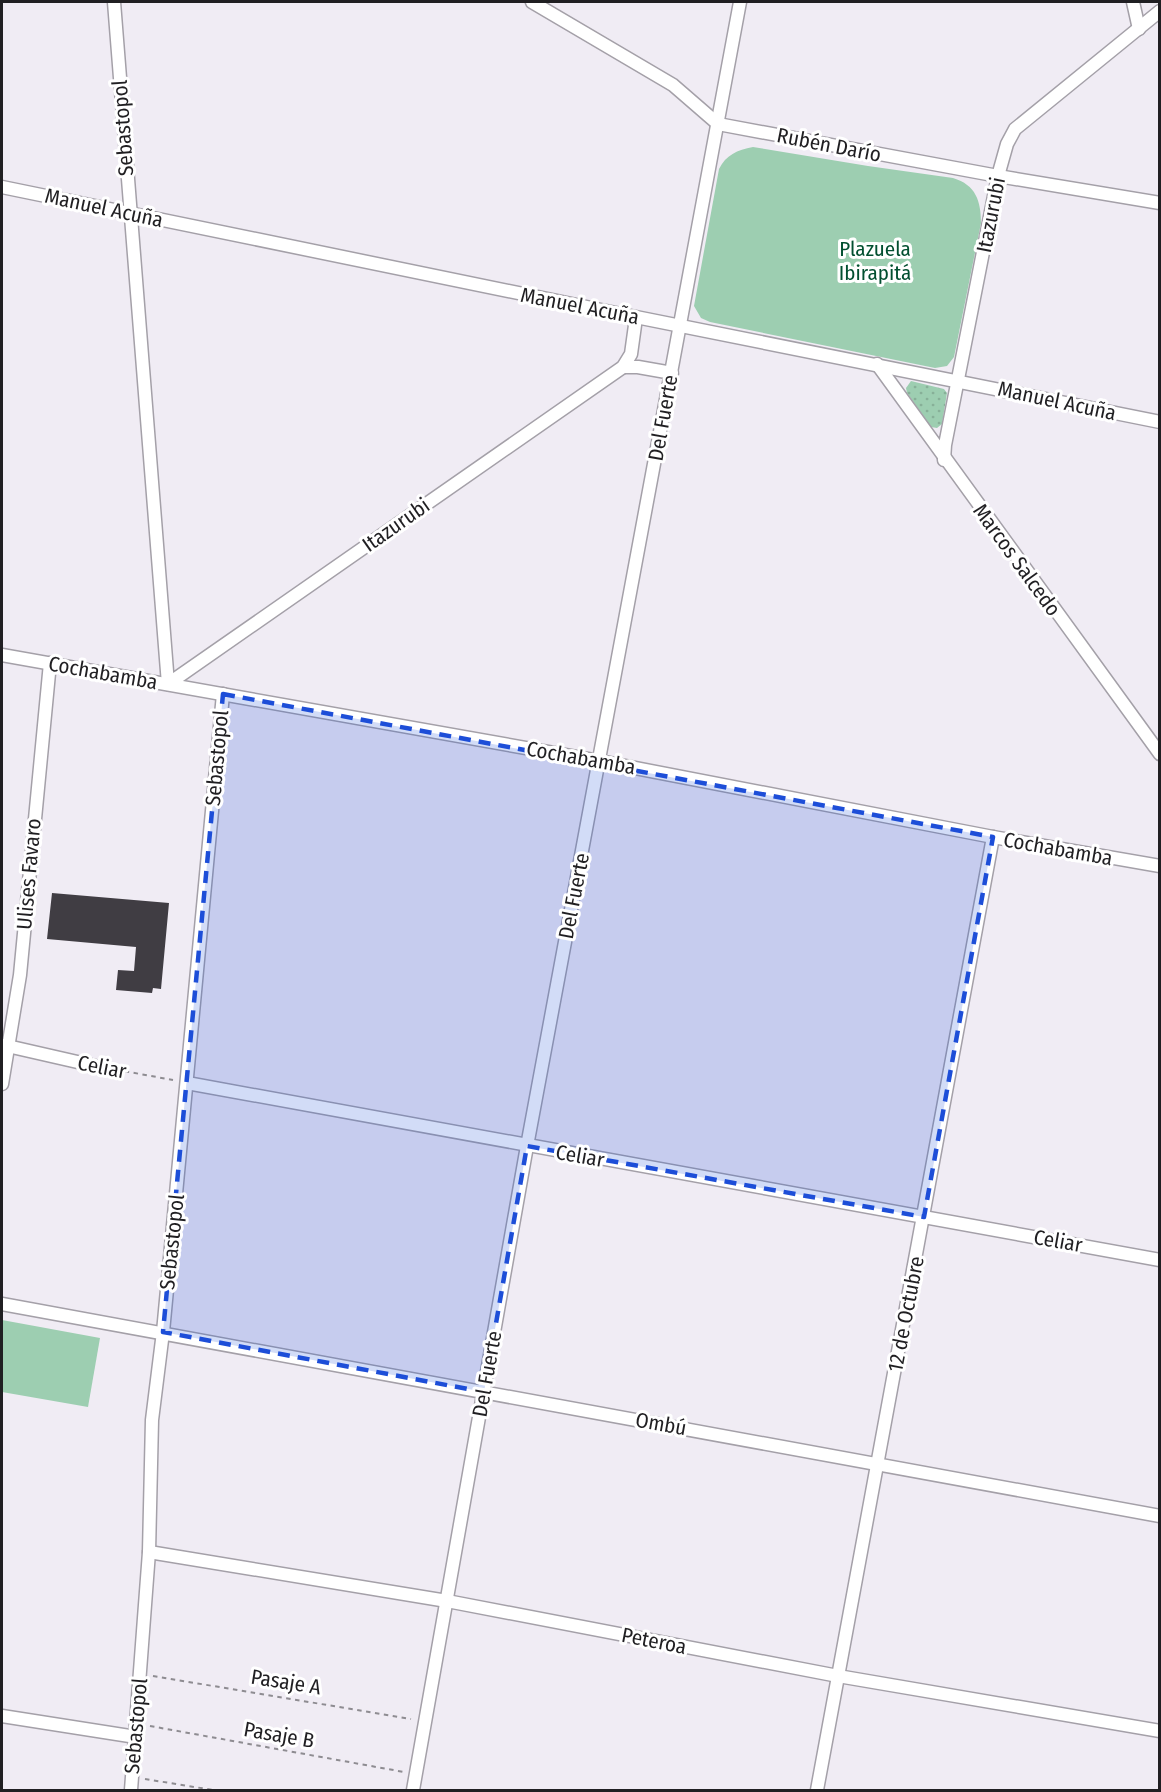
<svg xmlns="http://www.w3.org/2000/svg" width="1161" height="1792" viewBox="0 0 1161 1792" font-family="'Fira Sans Condensed',sans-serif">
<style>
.grass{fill:url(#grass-dots)}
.green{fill:#9dceb1}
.building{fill:#403d43}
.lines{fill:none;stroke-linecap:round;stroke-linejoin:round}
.street-casing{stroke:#a4a0a8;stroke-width:15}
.path{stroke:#8e8c91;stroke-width:2;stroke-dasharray:4.5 4.5;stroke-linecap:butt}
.street{stroke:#fff;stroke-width:12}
.marked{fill:#1d4ed8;fill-opacity:0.2;stroke:#1d4ed8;stroke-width:4.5;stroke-dasharray:12 8;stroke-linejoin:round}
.labels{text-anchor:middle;stroke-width:6;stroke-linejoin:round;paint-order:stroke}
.street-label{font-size:21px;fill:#201f22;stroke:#fff}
.park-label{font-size:21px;fill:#024f30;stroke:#fff}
</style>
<defs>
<pattern id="grass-dots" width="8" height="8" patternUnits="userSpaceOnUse" patternTransform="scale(1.5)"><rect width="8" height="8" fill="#9dceb1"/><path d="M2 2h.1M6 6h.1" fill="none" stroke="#87b098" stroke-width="1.8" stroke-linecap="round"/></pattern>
</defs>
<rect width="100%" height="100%" fill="#f0ecf4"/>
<!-- grass -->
<polygon class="grass" points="911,381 944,389 947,393 942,424 937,428 931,427 907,393 906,388"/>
<!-- green -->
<g class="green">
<path d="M753,147L868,166L953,178C976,185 981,201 981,223L954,357L947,366L935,368L710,322L701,318L694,306L719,169C726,155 737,150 753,147Z"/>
<polygon points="2,1320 100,1338 88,1407 2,1392"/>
</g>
<!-- building -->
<polygon class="building" points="52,893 169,903 161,989 153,988 152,993 116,990 118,970 134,971 136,947 47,939"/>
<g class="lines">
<!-- street casing -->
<g class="street-casing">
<g id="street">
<polyline points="114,2 168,684"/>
<polyline points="532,2 673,85 718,124 998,176 1160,203"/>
<polyline points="1133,2 1139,29"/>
<polyline points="2,187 601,310 1160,422"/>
<polyline points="877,364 1160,754"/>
<polyline points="623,367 638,367 672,373"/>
<polyline points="944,460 945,445 998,176 1007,144 1015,129 1160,11"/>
<polyline points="2,655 599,761 993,837 1160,866"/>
<polyline points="168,684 623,367 631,354 636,318"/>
<polyline points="3,1045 95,1066"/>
<polyline points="187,1083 1160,1260"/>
<polyline points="2,1084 20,975 50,663"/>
<polyline points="2,1304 1160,1516"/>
<polyline points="149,1552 447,1601 838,1676 1160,1731"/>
<polyline points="2,1716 136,1737"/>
<polyline points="131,1790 149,1552 152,1420 163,1332 223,694"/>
<polyline points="413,1790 527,1146 740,2"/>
<polyline points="817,1790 993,837"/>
</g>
</g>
<!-- path -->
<g class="path">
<polyline points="107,1068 173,1080"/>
<polyline points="153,1676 411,1719"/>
<polyline points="150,1726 404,1772"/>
<polyline points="145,1779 213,1790"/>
</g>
<!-- street -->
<use href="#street" class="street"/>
</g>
<!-- marked area -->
<path class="marked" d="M223,694L993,837L924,1217L527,1146L484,1392L163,1332Z"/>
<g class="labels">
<!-- street labels -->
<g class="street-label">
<text transform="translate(123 128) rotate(-94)" y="7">Sebastopol</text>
<text transform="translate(829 145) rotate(11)" y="7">Rubén Darío</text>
<text transform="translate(104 208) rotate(12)" y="7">Manuel Acuña</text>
<text transform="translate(991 215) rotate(-79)" y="7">Itazurubi</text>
<text transform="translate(580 306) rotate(11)" y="7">Manuel Acuña</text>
<text transform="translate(1057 401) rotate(12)" y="7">Manuel Acuña</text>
<text transform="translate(663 418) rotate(-80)" y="7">Del Fuerte</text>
<text transform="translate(396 525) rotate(-35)" y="7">Itazurubi</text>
<text transform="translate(1017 560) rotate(54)" y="7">Marcos Salcedo</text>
<text transform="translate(103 673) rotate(10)" y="7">Cochabamba</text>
<text transform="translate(217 758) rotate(-85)" y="7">Sebastopol</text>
<text transform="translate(581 758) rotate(10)" y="7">Cochabamba</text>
<text transform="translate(1058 849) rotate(10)" y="7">Cochabamba</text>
<text transform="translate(29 874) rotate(-85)" y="7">Ulises Favaro</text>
<text transform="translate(574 896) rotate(-79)" y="7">Del Fuerte</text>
<text transform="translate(102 1067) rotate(11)" y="7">Celiar</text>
<text transform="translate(580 1156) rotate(10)" y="7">Celiar</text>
<text transform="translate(1058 1241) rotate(10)" y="7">Celiar</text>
<text transform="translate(172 1242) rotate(-84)" y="7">Sebastopol</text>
<text transform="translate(906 1314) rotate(-79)" y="7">12 de Octubre</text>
<text transform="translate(487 1374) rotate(-80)" y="7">Del Fuerte</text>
<text transform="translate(661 1424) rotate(10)" y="7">Ombú</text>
<text transform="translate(654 1641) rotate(11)" y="7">Peteroa</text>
<text transform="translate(286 1682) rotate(9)" y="7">Pasaje A</text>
<text transform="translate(136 1726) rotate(-85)" y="7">Sebastopol</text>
<text transform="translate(279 1735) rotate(10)" y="7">Pasaje B</text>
</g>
<!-- park labels -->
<g class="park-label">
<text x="875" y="256">Plazuela<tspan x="875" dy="24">Ibirapitá</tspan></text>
</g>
</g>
<!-- border -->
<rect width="1161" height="1792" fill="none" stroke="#201f22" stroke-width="6"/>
</svg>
